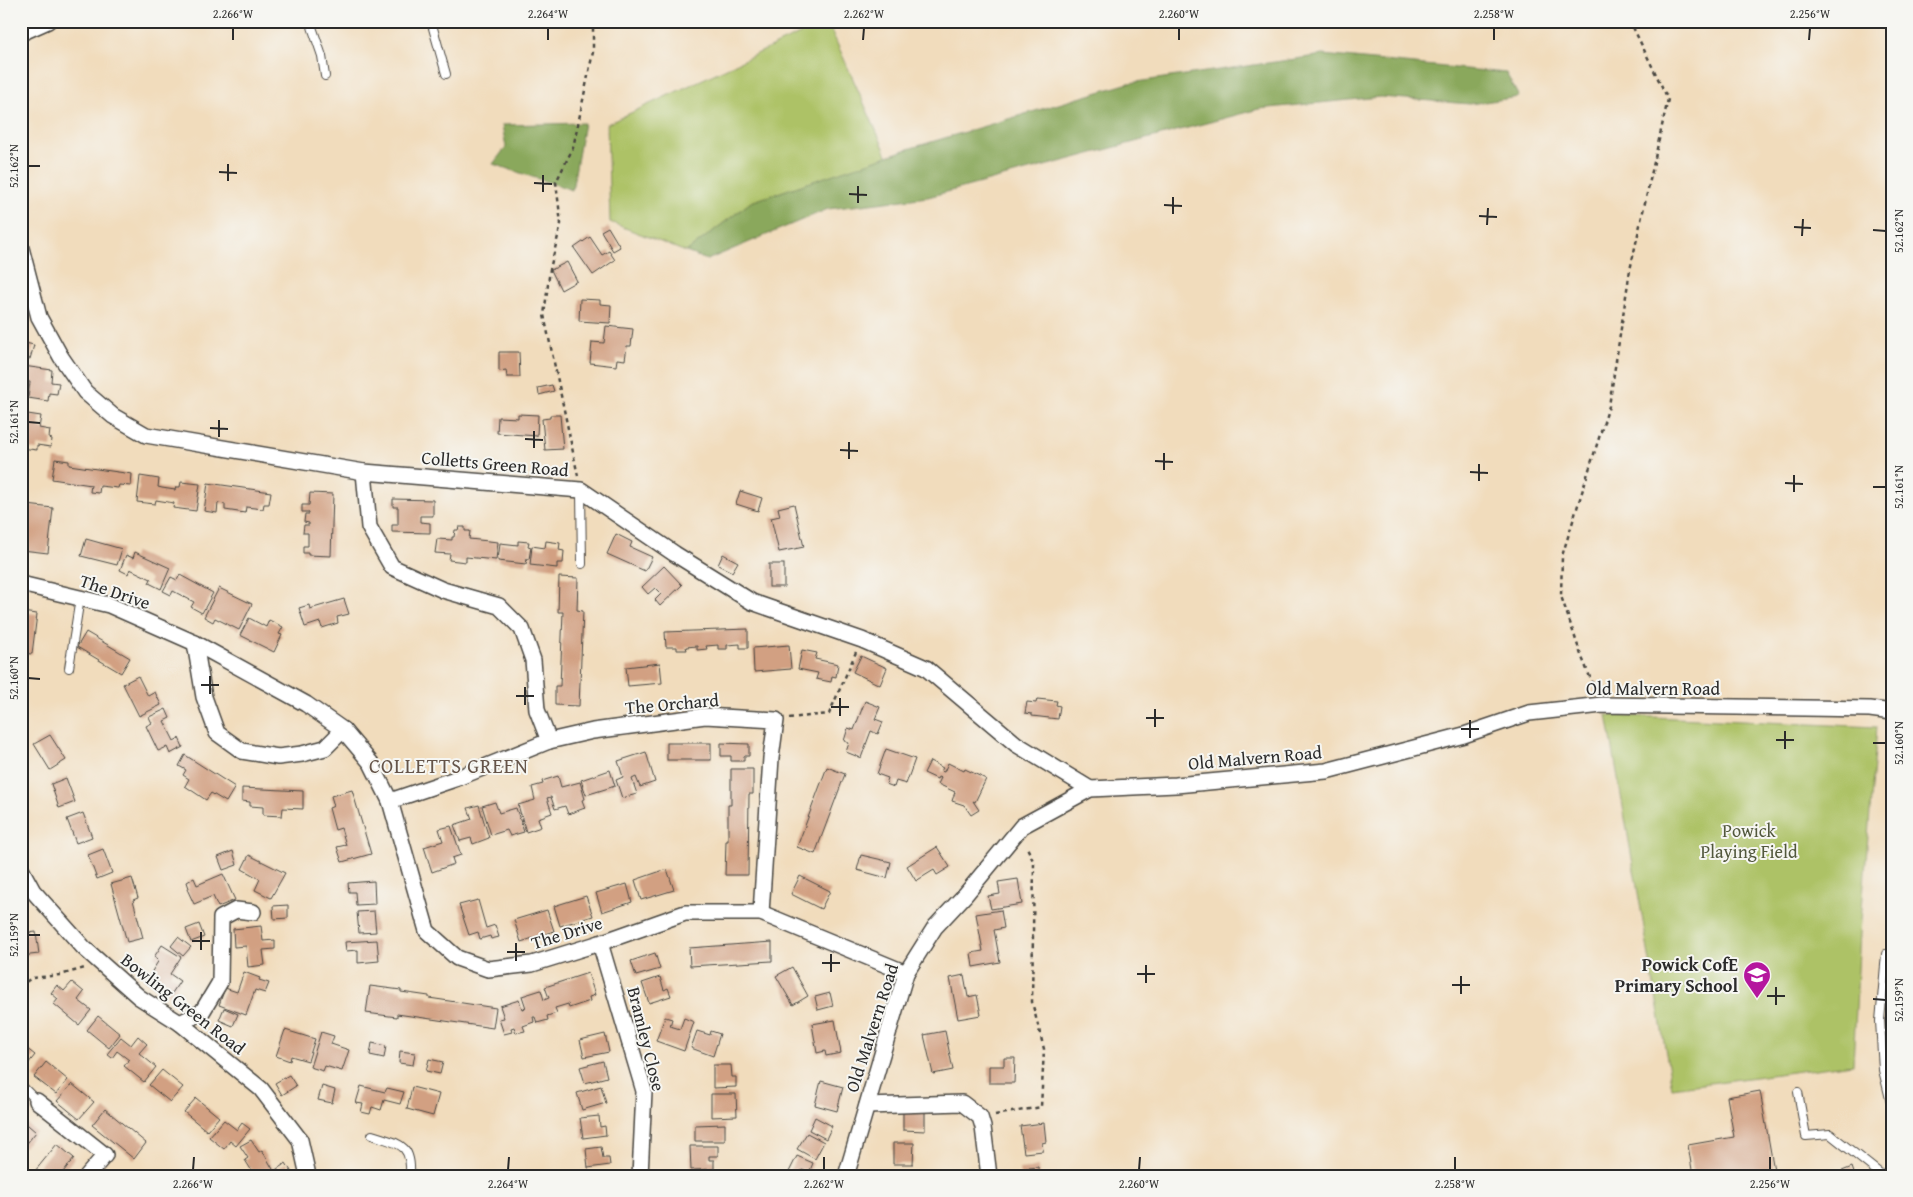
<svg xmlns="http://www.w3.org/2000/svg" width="1913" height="1197" viewBox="0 0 1913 1197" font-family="'Gentium Book Plus',serif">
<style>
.green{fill:#adc266;stroke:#6c7648}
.forest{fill:#8aa85b;stroke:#5a6a43}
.building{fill:#d2a082}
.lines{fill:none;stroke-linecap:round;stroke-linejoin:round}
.service-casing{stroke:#494641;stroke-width:10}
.minor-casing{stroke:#494641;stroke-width:18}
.path{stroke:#494641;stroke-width:2.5;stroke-dasharray:4 4;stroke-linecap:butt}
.service{stroke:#fff;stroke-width:8}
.minor{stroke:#fff;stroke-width:15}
.ticks{fill:none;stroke:#2b2b2b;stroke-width:2}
.labels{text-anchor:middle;stroke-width:4;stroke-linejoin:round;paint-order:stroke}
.street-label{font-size:18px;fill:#2b2b2b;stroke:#f6f6f2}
.park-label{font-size:18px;fill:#52583d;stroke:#f6f6f2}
.poi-label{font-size:18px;font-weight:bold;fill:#2b2b2b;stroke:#f6f6f2;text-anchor:end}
.quarter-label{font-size:20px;letter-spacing:1px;fill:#655449;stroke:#f6f6f2}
.neatline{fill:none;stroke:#2b2b2b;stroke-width:2}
.ticks-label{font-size:12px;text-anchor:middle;fill:#2b2b2b}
</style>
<rect width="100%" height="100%" fill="#f6f6f2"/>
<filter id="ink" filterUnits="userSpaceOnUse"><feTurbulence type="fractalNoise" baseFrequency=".02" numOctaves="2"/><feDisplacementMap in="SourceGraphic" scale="10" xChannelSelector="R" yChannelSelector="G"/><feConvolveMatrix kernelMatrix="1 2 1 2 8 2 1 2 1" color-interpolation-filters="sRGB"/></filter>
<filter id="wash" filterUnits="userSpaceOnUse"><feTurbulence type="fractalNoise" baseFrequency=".0096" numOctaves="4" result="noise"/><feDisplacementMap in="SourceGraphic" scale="20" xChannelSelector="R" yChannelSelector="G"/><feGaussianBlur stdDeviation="1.12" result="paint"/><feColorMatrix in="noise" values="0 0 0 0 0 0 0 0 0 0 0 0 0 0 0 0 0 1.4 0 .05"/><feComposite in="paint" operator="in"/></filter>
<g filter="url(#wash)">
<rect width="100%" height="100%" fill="#f1dcbc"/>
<!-- green -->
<g class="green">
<polygon points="827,21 888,157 751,202 686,252 610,222 607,124"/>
<polygon points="1607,715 1877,727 1860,933 1853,1064 1672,1088"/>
</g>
<!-- forest -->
<g class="forest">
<polygon points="1323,55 1506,73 1519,97 1470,104 1380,97 1259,109 928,197 828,209 707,260 686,252 751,202 911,148 1129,83"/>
<polygon points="584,123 572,190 493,164 506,147 502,125"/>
</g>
<g id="blocks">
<!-- building -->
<g class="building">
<polygon points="608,227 620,247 613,251 601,231"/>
<polygon points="590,237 602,255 609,251 615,260 593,275 574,248"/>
<polygon points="567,262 577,281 561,290 551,270"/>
<polygon points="580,299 600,300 600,304 611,305 610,323 579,321"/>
<polygon points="606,326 633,329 631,346 627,346 625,360 617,359 616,366 590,363 592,342 604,343"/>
<polygon points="21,342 34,345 30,359 21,357"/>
<polygon points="499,352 519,352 520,377 507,377 506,370 499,371"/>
<polygon points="23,366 52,370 51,382 59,383 57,394 49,393 48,401 28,398 30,382 21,381"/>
<polygon points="552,385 554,391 539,395 538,388"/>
<polygon points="21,413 41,416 39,428 50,430 49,438 52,439 51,447 37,445 37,450 21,448"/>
<polygon points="518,414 538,415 537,436 497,433 498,417 518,418"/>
<polygon points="550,415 560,415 563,449 545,450 542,419 550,418"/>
<polygon points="55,459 69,461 69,465 132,474 131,486 119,485 118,488 100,486 99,493 90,492 91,485 52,479"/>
<polygon points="21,469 25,469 24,482 21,482"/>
<polygon points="140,476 159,479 158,487 162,488 175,490 176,487 180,487 181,482 200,484 196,511 173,508 174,503 156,500 155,504 137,502"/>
<polygon points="208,483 271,492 269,504 264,504 263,509 246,507 245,513 225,510 225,504 218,503 217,513 204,511"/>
<polygon points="740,491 762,498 758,511 736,504"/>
<polygon points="310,493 333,494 331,556 308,555 308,553 303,553 303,546 308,546 308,533 303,533 304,525 309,525 309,523 304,522 305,514 309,514 309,512 302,512 302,505 309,505"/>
<polygon points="393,499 433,500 433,516 420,516 420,522 430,523 430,533 392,532 392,525 398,525 398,507 393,507"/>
<polygon points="794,504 804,547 779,552 771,518 780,516 778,508"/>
<polygon points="27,505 53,508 48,553 22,550 24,532 21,532 21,514 26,515"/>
<polygon points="459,527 465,527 465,531 470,531 469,539 498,542 496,560 466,557 466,562 449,560 450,554 435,553 437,539 452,540 452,537 454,537 455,530 458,530"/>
<polygon points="616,534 632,542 630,547 652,557 645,571 607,554"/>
<polygon points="86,539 122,549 117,565 81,556"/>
<polygon points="518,541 529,542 528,546 531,547 529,559 527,559 526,564 498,561 500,543 518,545"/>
<polygon points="546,541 560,543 559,550 564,551 563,563 557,563 557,568 530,565 532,546 545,548"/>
<polygon points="135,552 170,568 161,589 149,583 151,579 130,569 128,574 120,570 126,555 133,558"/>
<polygon points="723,554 738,562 732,572 718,565"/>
<rect x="769" y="564" width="15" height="23"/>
<polygon points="664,566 682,585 660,606 655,600 661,594 655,588 648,594 642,587"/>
<polygon points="180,575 213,593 202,613 191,607 194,602 173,591 171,595 163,591 171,577 177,580"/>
<polygon points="559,577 578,578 577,610 583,611 579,706 555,705 555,686 560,686 563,612 558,612"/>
<polygon points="219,588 252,604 239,630 215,618 213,622 204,617"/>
<polygon points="344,599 349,614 337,617 338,623 322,628 320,622 305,627 299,608 309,605 310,609"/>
<polygon points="21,612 37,614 32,654 21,653"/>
<polygon points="249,618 266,627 269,620 283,627 279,634 282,635 274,652 240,635"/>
<polygon points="748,629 748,648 740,648 740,644 727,645 727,649 718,649 718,645 706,646 707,649 697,650 697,646 686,647 687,650 677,650 677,647 666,647 665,632"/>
<polygon points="86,632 130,658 121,673 77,647"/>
<polygon points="789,645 791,669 754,672 753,648"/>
<polygon points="802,650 817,653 815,659 838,664 836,677 832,676 831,682 816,679 818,673 798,669"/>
<polygon points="861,656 887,668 880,685 853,672"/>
<polygon points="660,663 662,683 628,686 626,667"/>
<polygon points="138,676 148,696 155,692 161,705 139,716 123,684"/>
<polygon points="1037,699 1057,701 1056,705 1060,706 1058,719 1032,716 1032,714 1025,713 1027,702 1036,703"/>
<polygon points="865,701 880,707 875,719 883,722 878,734 871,731 861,758 846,752 849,743 844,741 848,728 854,730"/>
<polygon points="166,709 170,718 164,721 174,741 179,738 183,747 170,754 167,747 158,751 146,726 152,723 149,717"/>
<polygon points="50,735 66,760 50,770 34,744"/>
<rect x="667" y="743" width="44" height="17"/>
<polygon points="721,743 749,744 749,756 744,756 744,761 731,761 731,756 721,756"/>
<polygon points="886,749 915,759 906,784 896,781 894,787 886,784 888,778 877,774"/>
<polygon points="646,752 655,782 640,787 636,777 632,779 637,794 622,798 616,780 623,777 618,761"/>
<polygon points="185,755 235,787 226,802 211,793 206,800 185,786 189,779 183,775 186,770 179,766"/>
<polygon points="930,761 943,768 941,771 944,772 948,763 964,771 965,769 986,779 975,802 973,801 979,810 971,815 964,805 952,801 955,792 938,784 941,778 938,777 937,779 924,773"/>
<polygon points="827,767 845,774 815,854 797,847"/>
<polygon points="731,769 753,769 753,794 749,794 748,875 725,875 726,841 728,841 728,805 731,805"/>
<polygon points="610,770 615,786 586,795 581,780"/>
<polygon points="558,776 561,787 580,782 585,799 582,800 585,808 568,814 565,806 555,809 551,797 547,798 552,813 538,818 541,827 526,832 518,805 535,800 532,787 543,784 542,781"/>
<polygon points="66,778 75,802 59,808 51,784"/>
<polygon points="242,788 303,791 303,809 283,808 282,816 263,815 263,807 250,806 250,802 242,801"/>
<polygon points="352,790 371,854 342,862 337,847 346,845 341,828 335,830 329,808 334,806 331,796"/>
<polygon points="495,802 499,813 516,808 524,832 510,836 507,830 491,835 482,806"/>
<polygon points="479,805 489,838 473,844 471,838 460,841 454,825 472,819 468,808"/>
<polygon points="83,813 92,837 76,843 67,819"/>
<polygon points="451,826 461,855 452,858 454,864 432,872 424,847 443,841 439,829"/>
<polygon points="937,847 950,867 937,875 934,870 916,881 907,866"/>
<polygon points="103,849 112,873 97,879 88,855"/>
<polygon points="233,851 237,865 223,870 218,857"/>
<polygon points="249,855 285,873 271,898 255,890 260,879 242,869"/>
<polygon points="861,855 891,862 887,878 857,870"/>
<polygon points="667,869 674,890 641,900 635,880"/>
<polygon points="223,874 235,900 218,907 213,896 194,904 187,889 189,888 187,882 194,878 197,885"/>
<polygon points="800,876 830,891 821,909 791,894"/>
<polygon points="132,878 138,898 133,900 143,938 127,942 111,884"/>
<polygon points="1018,879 1022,904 991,909 988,896 1000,894 998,882"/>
<polygon points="374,881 375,904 356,905 355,892 349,892 348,883"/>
<polygon points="627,884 632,902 602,912 596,893"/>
<polygon points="586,896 593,916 560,926 554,906"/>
<polygon points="478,900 486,928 495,925 499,937 491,939 490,936 480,939 478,932 469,935 459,905"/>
<polygon points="288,905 288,918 274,919 273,906"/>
<polygon points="547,910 554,931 521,942 514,920"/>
<polygon points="1001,910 1004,928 994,930 1000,962 973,967 971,953 983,951 976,914"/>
<polygon points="374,911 376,932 359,933 357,912"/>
<polygon points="199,924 204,937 191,942 186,929"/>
<polygon points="261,926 263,941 275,940 275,949 263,950 265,965 248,967 246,946 234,947 233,929"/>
<polygon points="36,932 39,954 21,956 21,934"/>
<polygon points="178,937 191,947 183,956 171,946"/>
<polygon points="377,940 379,961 358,963 358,950 346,951 345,942"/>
<polygon points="772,942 772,961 690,966 689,948"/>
<polygon points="162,945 181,957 170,974 180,981 170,996 146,981 159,960 154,957"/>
<polygon points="655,953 660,969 636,976 631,961"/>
<polygon points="792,967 808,996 793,1005 776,976"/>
<polygon points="244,972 260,978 259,980 269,983 265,993 255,990 246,1015 219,1005 225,988 237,992"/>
<polygon points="588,973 595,995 589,997 590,1001 569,1008 568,1004 555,1008 557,1013 547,1016 548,1020 537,1023 535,1017 533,1017 534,1022 523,1026 525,1031 516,1033 514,1027 511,1028 512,1032 504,1034 499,1019 504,1018 500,1006 519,1000 522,1009 526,1008 522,996 541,990 544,1000 549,998 545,987"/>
<polygon points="964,975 968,997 977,995 981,1015 958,1019 950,978"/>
<polygon points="660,977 664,990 668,988 671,996 649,1003 642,983"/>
<polygon points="72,982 84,992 78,1000 91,1010 79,1025 54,1004 58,999 51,993 57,985 64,991"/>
<polygon points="370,986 401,990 401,992 429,996 429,998 496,1008 493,1028 397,1014 397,1017 366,1013"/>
<polygon points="830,993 833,1006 818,1010 815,997"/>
<polygon points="224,1008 238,1014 233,1026 219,1020"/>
<polygon points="98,1016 120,1034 109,1048 87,1030"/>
<polygon points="665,1017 672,1019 670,1026 680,1029 684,1018 694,1022 684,1051 656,1041"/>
<polygon points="835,1020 841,1053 826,1056 825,1051 817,1053 812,1024"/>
<polygon points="285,1030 315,1039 308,1061 291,1056 290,1061 276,1056"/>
<polygon points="697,1031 710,1035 711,1031 720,1034 713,1056 691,1048"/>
<polygon points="945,1031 953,1070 933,1074 924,1035"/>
<polygon points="321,1032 334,1036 331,1044 349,1050 342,1071 325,1066 323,1071 310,1067"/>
<polygon points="605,1034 609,1052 584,1057 580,1040"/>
<polygon points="138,1036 147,1044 139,1053 156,1067 144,1082 124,1066 129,1060 117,1051 112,1058 107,1054 121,1037 131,1045"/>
<polygon points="372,1043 386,1046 384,1058 370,1055"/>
<polygon points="21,1044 35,1055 24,1069 21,1066"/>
<polygon points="400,1051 415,1053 413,1065 399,1063"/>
<polygon points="1004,1058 1015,1058 1014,1083 989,1083 989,1066 1004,1066"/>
<polygon points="429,1059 443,1062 440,1074 426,1071"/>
<polygon points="603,1061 607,1077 585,1083 580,1067"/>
<polygon points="46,1062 68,1080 56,1094 34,1077"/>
<polygon points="713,1065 731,1065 732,1077 736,1077 736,1087 713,1088"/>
<polygon points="162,1070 183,1087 170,1102 149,1085"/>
<polygon points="289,1075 296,1086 282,1095 275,1083"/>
<polygon points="821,1081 843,1087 837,1111 815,1105"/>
<polygon points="72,1084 94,1102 79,1119 57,1101"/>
<polygon points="322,1086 335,1090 332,1103 318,1100"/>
<polygon points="361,1086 385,1092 387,1088 404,1092 400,1104 384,1100 381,1110 372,1107 370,1114 361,1112 363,1104 356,1103"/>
<polygon points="601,1086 606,1103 582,1110 577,1093"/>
<polygon points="412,1087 439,1094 433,1116 407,1109"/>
<polygon points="1760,1091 1775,1176 1693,1176 1688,1145 1734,1137 1727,1097"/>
<polygon points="711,1094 736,1094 737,1116 711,1117"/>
<polygon points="196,1098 219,1117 207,1131 184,1112"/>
<polygon points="903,1105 925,1105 925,1131 903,1130"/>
<polygon points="105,1109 146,1143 134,1159 92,1125"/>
<polygon points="599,1116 600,1127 605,1126 606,1135 583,1138 580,1118"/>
<polygon points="815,1117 832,1126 826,1139 809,1130"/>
<polygon points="21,1119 36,1132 24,1147 21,1146"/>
<polygon points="224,1120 237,1130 242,1123 250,1129 236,1146 230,1141 224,1149 209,1137"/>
<polygon points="1044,1123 1046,1142 1042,1143 1043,1151 1024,1153 1020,1126"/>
<polygon points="725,1124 725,1141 695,1141 695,1125"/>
<polygon points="807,1133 824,1142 815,1159 797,1149"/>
<polygon points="251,1140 259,1152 262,1150 274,1171 286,1163 294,1176 255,1176 245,1160 248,1158 240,1146"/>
<polygon points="893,1143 914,1143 913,1164 893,1164"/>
<polygon points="57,1144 74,1158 60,1176 40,1176 35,1171"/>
<polygon points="690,1146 718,1146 718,1156 709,1156 709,1160 714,1160 714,1169 691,1170"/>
<polygon points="601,1147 603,1158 609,1158 610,1165 588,1168 586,1149"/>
<polygon points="797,1156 813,1163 809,1173 802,1170 799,1176 787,1176"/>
<polygon points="1038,1167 1039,1176 1020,1176 1019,1169"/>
<polygon points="1852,1167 1855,1176 1830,1176"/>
<polygon points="1815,1170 1818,1176 1800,1176"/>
</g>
</g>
</g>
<g filter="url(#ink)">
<use href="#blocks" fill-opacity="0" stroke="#494641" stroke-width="1"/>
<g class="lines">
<!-- service casing -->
<g class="service-casing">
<g id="service">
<polyline points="310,21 322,56 325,76"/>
<polyline points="431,21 446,74"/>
<polyline points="581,491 582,564"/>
<polyline points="69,668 80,598"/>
<polyline points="1886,954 1880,1021 1883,1070 1892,1107"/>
<polyline points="21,1085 37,1101"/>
<polyline points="1798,1092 1806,1136 1830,1134 1883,1176"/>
<path d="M372,1135C399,1144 412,1143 410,1176"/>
</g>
</g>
<!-- minor casing -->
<g class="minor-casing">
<g id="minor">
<polyline points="21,33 48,21"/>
<polyline points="21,248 39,317 61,357 85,392 113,416 146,435 364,472 581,490 675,554 752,602 862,640 926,668 1016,744 1090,789"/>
<polyline points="364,472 369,527 392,567 443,590 499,606 522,629 533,660 537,710 549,741"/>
<polyline points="21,584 109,605 195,643 306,704 343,730 371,763 390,801 427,931 457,958 488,969 532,964 600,943 685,913 761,913 906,973"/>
<polyline points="195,643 204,697 217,733 242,751 278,757 302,754 325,748 343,730"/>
<polyline points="390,801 455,779 549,741 593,731 705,716 776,720 771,758 761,913"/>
<polyline points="21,869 33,891 84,948 139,997 180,1023 261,1089 300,1140 307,1171 307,1176"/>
<polyline points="600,943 644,1091 640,1176"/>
<polyline points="180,1023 202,1012 220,982 221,918 236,910 253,912"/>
<polyline points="37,1101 105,1155 87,1176"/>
<polyline points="867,1106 962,1103 980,1117 983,1127 989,1176"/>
<polyline points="846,1176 906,973 935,927 965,895 1022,826 1090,789 1176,785 1326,771 1464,735 1529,713 1602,705 1870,709 1892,712"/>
</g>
</g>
<!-- path -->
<g class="path">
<polyline points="578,476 544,315 550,269 561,224 556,182 573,148 593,52 593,21"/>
<polyline points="1596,692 1581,655 1561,596 1562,556 1609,406 1630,270 1668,99 1630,21"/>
<polyline points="789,718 829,714 856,652"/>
<polyline points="21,988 27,981 32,978 60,975 85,968"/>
<polyline points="995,1115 1041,1107 1044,1049 1032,1002 1034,863 1026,845"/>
</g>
<!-- service -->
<use href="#service" class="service"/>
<!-- minor -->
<use href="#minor" class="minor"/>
</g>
</g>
<!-- ticks -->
<path class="ticks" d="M233,40V28M548,40V28M863,40L864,28M1179,40V28M1494,40V28M1809,40L1810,28M28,166H40M219,172L237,173M228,181V164M534,183L552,184M543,192V175M849,194L867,195M858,203V186M1164,205L1182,206M1173,214V197M1479,216L1497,217M1487,225L1488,208M1794,227L1811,228M1873,230L1886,231M1802,236L1803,219M28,422L40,423M210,428L228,429M219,437V420M525,439L543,440M534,448V431M840,450L858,451M849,459V442M1155,461L1173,462M1164,470V453M1470,472L1488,473M1479,481V464M1785,483L1803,484M1873,487H1886M1794,492V475M28,678L40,679M201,685H219M210,694V676M516,696H534M525,705V687M831,707H849M840,716V698M1146,718H1164M1155,727V709M1461,729H1479M1470,738V720M1776,740H1794M1873,743H1886M1785,749V731M28,935H40M192,941H210M201,950V932M507,952H525M516,961V943M822,963H840M831,972V954M1137,974H1155M1146,983V965M1452,985H1470M1461,994V976M1767,996H1785M1873,999L1886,1000M1776,1005V987M193,1170L194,1157M508,1170L509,1157M824,1170V1157M1139,1170L1140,1157M1455,1170V1157M1770,1170V1157"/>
<!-- icons -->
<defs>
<g id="school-pin" transform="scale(1.4375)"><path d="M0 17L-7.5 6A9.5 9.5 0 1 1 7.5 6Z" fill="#b5179e" stroke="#f6f6f2"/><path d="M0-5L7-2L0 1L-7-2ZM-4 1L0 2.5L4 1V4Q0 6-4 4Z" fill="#fff"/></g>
</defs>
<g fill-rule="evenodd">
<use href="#school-pin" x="1757" y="975"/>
</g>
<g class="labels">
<!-- street labels -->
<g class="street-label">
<text transform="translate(495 464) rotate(5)" y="6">Colletts Green Road</text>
<text transform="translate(115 592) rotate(19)" y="6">The Drive</text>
<text x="1653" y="695">Old Malvern Road</text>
<text transform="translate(672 704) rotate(-5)" y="6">The Orchard</text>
<text transform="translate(1255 758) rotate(-5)" y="6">Old Malvern Road</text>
<text transform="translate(567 933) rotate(-17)" y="6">The Drive</text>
<text transform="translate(183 1004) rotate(38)" y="6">Bowling Green Road</text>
<text transform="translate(872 1028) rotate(-72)" y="6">Old Malvern Road</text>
<text transform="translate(646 1039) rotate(76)" y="6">Bramley Close</text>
</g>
<!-- park labels -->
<g class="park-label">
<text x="1749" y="837">Powick<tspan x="1749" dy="21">Playing Field</tspan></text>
</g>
<!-- poi labels -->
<g class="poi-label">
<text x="1738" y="971">Powick CofE<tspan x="1738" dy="21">Primary School</tspan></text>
</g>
<!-- quarter labels -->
<g class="quarter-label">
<text x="449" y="773">COLLETTS GREEN</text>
</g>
</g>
<!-- margin -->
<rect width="1913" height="1197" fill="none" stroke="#f6f6f2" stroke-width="55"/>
<rect x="28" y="28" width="1858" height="1142" class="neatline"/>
<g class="ticks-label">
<text x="233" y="18">2.266°W</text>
<text x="548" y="18">2.264°W</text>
<text x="864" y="18">2.262°W</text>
<text x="1179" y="18">2.260°W</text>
<text x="1494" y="18">2.258°W</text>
<text x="1810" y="18">2.256°W</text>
<text transform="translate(14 166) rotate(-90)" y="4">52.162°N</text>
<text transform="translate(1899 231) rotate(-90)" y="4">52.162°N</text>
<text transform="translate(14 422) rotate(-90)" y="4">52.161°N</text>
<text transform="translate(1899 487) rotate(-90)" y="4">52.161°N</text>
<text transform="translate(14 678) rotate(-90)" y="4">52.160°N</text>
<text transform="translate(1899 743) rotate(-90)" y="4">52.160°N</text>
<text transform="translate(14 935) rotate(-90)" y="4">52.159°N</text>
<text transform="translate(1899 1000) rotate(-90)" y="4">52.159°N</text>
<text x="193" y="1188">2.266°W</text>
<text x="508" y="1188">2.264°W</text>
<text x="824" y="1188">2.262°W</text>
<text x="1139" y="1188">2.260°W</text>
<text x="1455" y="1188">2.258°W</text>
<text x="1770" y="1188">2.256°W</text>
</g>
</svg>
